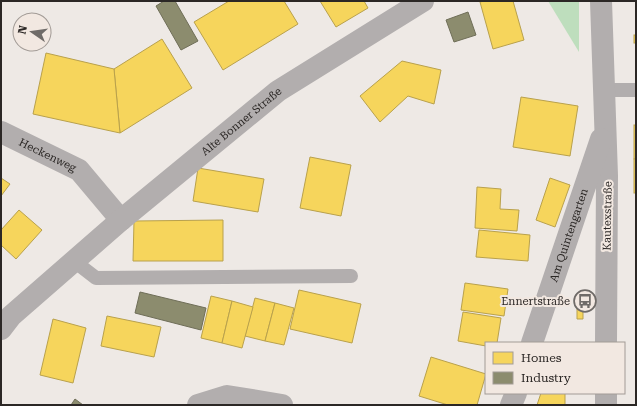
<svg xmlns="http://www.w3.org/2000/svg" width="637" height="406" viewBox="0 0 637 406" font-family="'Roboto Serif',serif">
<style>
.green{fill:#bedebd}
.homes{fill:#f6d55c;stroke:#b9a14c}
.industry{fill:#8c8c6e;stroke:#6f6e58}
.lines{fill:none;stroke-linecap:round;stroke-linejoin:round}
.service{stroke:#b2aeae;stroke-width:14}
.minor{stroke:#b2aeae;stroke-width:22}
.labels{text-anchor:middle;stroke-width:4;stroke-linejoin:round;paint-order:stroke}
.street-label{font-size:11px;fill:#2b2725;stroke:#f2e8e1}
.poi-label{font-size:11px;fill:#2b2725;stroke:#f2e8e1;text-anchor:end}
</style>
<rect width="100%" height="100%" fill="#eee9e5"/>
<!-- green -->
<polygon class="green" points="548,1 579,1 579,52"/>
<!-- homes -->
<g class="homes">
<polygon points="229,1 284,1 298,24 223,70 194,22"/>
<polygon points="320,1 364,1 368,8 336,27"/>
<polygon points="484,1 513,1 524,40 493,49 480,2"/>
<rect x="634" y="35" width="2" height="8"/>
<polygon points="162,39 192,88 120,133 114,69"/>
<polygon points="46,53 114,69 120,133 33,114"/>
<polygon points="402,61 441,70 434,104 408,96 380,122 360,96"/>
<polygon points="521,97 578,106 570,156 513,147"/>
<rect x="634" y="125" width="2" height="34"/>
<polygon points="310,157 351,165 341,216 300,208"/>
<rect x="634" y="159" width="2" height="34"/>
<polygon points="198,168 264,179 258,212 193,201"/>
<polygon points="1,178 10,184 1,196"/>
<polygon points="550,178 570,185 555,227 536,220"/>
<polygon points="477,187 501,189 500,209 519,210 517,231 475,228"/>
<polygon points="19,210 42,230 16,259 1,245 1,230"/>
<polygon points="223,220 223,261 133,261 134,221"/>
<polygon points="479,230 530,235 528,261 476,257"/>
<polygon points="465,283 508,289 504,316 461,310"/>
<polygon points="299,290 361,304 352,343 290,329"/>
<polygon points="211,296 232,301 222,343 201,338"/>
<polygon points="255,298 275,303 265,341 245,336"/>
<polygon points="583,298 583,319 577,319 577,299"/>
<polygon points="232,301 253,307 242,348 222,343"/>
<polygon points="275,303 294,308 284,345 265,341"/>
<polygon points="463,312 501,318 497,343 486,343 486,346 458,341"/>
<polygon points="107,316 161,327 154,357 101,346"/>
<polygon points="53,319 86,328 73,383 40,375"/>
<polygon points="431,357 486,374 477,405 448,405 419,396"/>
<polygon points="541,393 565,393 565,405 537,405"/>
</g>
<!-- industry -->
<g class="industry">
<polygon points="164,1 175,1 198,41 181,50 156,6"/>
<polygon points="468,12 476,35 454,42 446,20"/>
<polygon points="140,292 206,308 201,330 135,313"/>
<polygon points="75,399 83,405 71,405"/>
</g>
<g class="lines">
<!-- service -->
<g class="service">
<polyline points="604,90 636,90"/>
<polyline points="74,261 96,278 351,276"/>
</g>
<!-- minor -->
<g class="minor">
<polyline points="601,1 607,176 606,343"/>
<path id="s1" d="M1,132L79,170L121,220"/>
<path id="s2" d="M1,329L11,316L121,220L278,91L423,1"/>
<path id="s3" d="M532,343L601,139"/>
<polyline points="606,393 606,405"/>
<polyline points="198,405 227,396 282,405"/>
<polyline points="511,405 516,393"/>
</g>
</g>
<!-- icons -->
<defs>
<g id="bus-ring" transform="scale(1.15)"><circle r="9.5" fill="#f2e8e1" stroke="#6f6b68" stroke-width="1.5"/><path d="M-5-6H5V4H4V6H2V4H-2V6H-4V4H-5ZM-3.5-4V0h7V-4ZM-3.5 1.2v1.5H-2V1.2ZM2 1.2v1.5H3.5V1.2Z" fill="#6f6b68"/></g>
</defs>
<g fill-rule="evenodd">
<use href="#bus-ring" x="585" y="301"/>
</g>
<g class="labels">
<!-- street labels -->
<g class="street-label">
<text dy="4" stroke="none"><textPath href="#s2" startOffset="318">Alte Bonner Straße</textPath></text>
<text dy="4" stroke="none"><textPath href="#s1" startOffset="52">Heckenweg</textPath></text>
<text transform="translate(607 216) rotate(-89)" y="4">Kautexstraße</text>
<text dy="4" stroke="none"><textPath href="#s3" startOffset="114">Am Quintengarten</textPath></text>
</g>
<!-- poi labels -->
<g class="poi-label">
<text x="570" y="305">Ennertstraße</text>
</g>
</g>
<!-- border -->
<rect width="637" height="406" fill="none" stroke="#2b2725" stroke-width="4"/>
<!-- legend -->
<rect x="485" y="342" width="140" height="52" fill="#f2e8e1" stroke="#a29b96"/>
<rect x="493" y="352" width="20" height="12" fill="#f6d55c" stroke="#a29b96"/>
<text x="521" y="362" font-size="12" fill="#2b2725">Homes</text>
<rect x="493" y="372" width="20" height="12" fill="#8c8c6e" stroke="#a29b96"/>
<text x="521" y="382" font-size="12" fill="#2b2725">Industry</text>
<!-- north arrow -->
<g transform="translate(32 32) rotate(283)"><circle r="19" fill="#f2e8e1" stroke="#a29b96"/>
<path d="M0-3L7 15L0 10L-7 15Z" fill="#6f6b68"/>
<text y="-6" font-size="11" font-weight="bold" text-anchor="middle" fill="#2b2725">N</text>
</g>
</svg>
